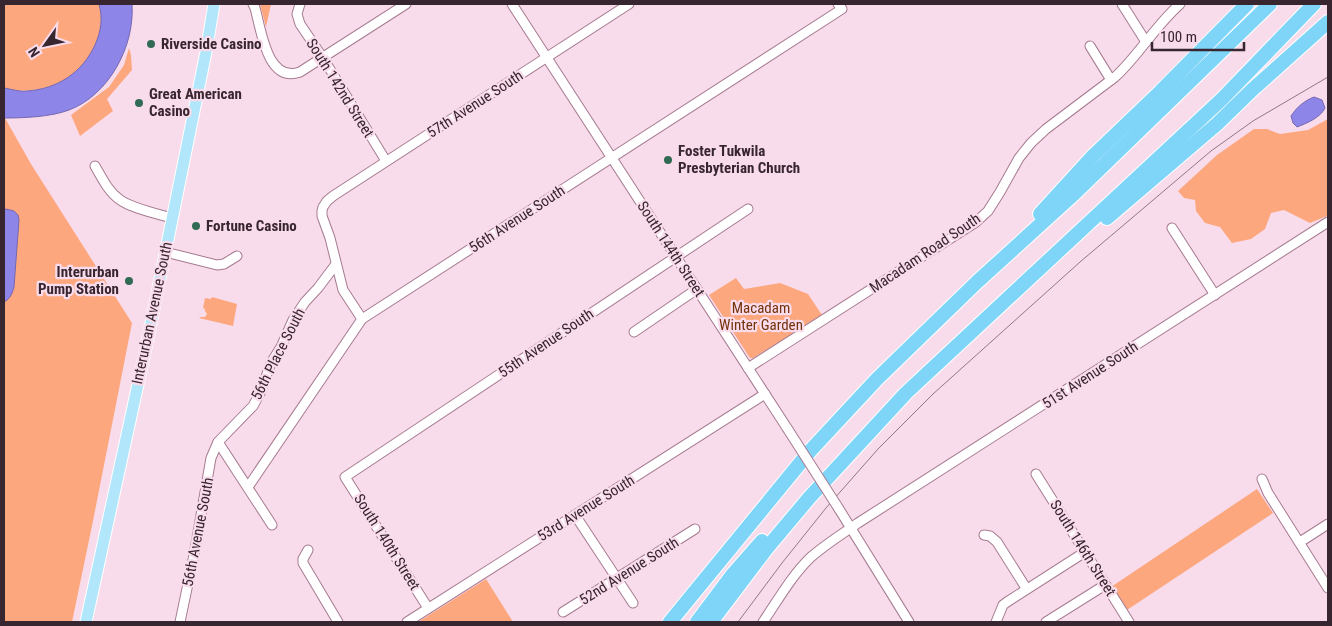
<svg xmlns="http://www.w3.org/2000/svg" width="1332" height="626" viewBox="0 0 1332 626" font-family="'Roboto Condensed',sans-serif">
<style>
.green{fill:#fda77f}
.water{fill:#8e85e8;stroke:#7468b0}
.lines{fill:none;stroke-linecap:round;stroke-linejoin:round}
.minor-casing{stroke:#a67a91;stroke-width:11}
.major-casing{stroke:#fff;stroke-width:13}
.highway-casing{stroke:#fff;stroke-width:16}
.minor{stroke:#fff;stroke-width:9}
.major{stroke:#b2e6fb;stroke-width:11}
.highway{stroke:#7fd5f8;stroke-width:14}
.tram{stroke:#8f7884;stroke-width:1}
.minor-bridge-casing{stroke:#a67a91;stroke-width:11;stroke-linecap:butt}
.minor-bridge{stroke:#fff;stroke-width:9}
.poi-dot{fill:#316b55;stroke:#f9dceb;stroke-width:2}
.labels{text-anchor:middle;stroke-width:4.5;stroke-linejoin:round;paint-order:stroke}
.poi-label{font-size:15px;font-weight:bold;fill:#37252f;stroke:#f9dceb;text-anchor:start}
.street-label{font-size:15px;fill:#37252f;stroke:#f9dceb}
.park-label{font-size:15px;fill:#74320b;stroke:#f9dceb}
</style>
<rect width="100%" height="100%" fill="#f9dceb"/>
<!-- green -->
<g class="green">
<path d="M4,4H99C103,19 101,31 95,45C92,50 90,57 86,62C70,83 40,93 14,90L5,118L31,164L132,323L93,521L72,622H4Z"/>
<polygon points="260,4 271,4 266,27"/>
<polygon points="129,48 131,55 132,70 107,99 113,111 80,136 71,115 109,87 124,65"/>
<polygon points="1328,119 1327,216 1310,223 1284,210 1271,213 1265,229 1251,239 1232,243 1220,227 1205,223 1196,211 1195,200 1184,198 1178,191 1217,155 1254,129 1267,129 1280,134 1308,130"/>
<polygon points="736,278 744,289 780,283 808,294 822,315 753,358 750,358 709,295"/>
<polygon points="212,297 237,304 233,326 199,318 201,317 205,317 207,314 205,311 205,309 203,308 205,298 211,299"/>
<polygon points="1257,489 1273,513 1127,610 1111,587"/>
<polygon points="486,579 513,622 418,622"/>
</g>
<!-- water -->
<g class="water">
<path d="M99,4H132C135,46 109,95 69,110C51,117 23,118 4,118V88C11,89 19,92 27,91C57,89 82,73 95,45C101,31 103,19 99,4Z"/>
<path d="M1314,97L1322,100L1325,108C1320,118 1307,123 1297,127L1293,123L1291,116C1297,107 1304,101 1314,97Z"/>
<path d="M6,209L14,211L18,215L19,220L14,287C12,294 10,299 4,302V210Z"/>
</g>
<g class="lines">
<!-- minor casing -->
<g class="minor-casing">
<g id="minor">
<path d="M253,4L255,8C261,29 267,84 300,72L406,4"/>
<polyline points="300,4 297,14 300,24 323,58 386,161"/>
<polyline points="512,4 787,428"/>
<polyline points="1122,4 1146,42"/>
<polyline points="1090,46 1111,80"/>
<path d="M95,166C102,178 108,191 119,199C130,208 158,214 172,218"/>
<polyline points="1172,228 1215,295"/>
<polyline points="165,252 217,265 224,264 237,256"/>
<polyline points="362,319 343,290 330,238 322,216 322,211 323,207 327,201 333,196 629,4"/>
<polyline points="634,332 697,289"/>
<path d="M748,368L976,222L988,211L1000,192L1019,158L1031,143L1046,129L1115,77C1139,55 1155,26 1180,4"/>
<polyline points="218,442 272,525"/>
<polyline points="1036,474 1129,622"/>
<polyline points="1262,479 1268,493 1328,588"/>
<polyline points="248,487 362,319 842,9 838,4"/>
<polyline points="839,509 909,622"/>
<polyline points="575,515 633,603"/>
<polyline points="984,535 990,536 997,542 1026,588"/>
<polyline points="1300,542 1328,524"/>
<polyline points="308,550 303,559 303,563 338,622"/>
<polyline points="428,608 345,477 748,209"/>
<polyline points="563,612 695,529"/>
<polyline points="180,622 194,555 211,458 218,442 253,406 260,393 271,363 281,347 293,320 305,302 318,288 336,264"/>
<polyline points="407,622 765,394"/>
<path d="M763,622C778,600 792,575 811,557C826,544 842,534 858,523L1328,222"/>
<polyline points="996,622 1003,605 1007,602 1085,552"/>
<polyline points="1046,622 1105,585"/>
</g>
</g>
<!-- major casing -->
<g class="major-casing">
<polyline id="major" points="86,622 147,343 206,52 214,4"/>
</g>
<!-- highway casing -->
<g class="highway-casing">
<g id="highway">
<polyline points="1040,214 1093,156 1160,92 1247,4"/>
<polyline points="1107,218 1217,124 1253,89 1328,22"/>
<polyline points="670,622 810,451 877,379 977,282 1076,192 1270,4"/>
<polyline points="697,622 733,574 762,541"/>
<polyline points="711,622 767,548 809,498 906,393 1222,99 1314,4"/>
</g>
</g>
<!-- minor -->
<use href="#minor" class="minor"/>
<!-- major -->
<use href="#major" class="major"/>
<!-- highway -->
<use href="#highway" class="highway"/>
<!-- tram -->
<polyline class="tram" points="738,622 782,563 826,508 878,449 933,394 1080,262 1211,151 1253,121 1328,77"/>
<!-- minor-bridge casing -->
<g class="minor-bridge-casing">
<polyline id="minor-bridge" points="787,428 839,509"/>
</g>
<!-- minor-bridge -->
<use href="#minor-bridge" class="minor-bridge"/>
</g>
<!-- markers -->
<g class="poi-dot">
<circle cx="151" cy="44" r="5"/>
<circle cx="139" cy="103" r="5"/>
<circle cx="668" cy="160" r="5"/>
<circle cx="196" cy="226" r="5"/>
<circle cx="129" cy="281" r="5"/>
</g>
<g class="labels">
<!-- poi labels -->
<g class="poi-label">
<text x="161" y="49">Riverside Casino</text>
<text x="149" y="99">Great American<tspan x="149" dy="17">Casino</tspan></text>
<text x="678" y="156">Foster Tukwila<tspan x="678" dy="17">Presbyterian Church</tspan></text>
<text x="206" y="231">Fortune Casino</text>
<text x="119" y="277" text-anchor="end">Interurban<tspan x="119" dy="17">Pump Station</tspan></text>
</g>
<!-- street labels -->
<g class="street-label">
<text transform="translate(340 88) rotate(58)" y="5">South 142nd Street</text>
<text transform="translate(475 104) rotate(-33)" y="5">57th Avenue South</text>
<text transform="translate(517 219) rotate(-33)" y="5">56th Avenue South</text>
<text transform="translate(671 249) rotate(57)" y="5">South 144th Street</text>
<text transform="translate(925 253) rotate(-34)" y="5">Macadam Road South</text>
<text transform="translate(152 313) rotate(-78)" y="5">Interurban Avenue South</text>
<text transform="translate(546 343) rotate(-34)" y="5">55th Avenue South</text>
<text transform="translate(278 354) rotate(-63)" y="5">56th Place South</text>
<text transform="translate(1090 375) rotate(-33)" y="5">51st Avenue South</text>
<text transform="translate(586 508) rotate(-32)" y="5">53rd Avenue South</text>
<text transform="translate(198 532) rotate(-79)" y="5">56th Avenue South</text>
<text transform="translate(387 542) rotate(58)" y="5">South 140th Street</text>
<text transform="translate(1083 548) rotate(58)" y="5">South 146th Street</text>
<text transform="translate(629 571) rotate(-32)" y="5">52nd Avenue South</text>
</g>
<!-- park labels -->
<g class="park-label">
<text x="761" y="313">Macadam<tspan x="761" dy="17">Winter Garden</tspan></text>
</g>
</g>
<!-- border -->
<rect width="1332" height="626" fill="none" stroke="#37252f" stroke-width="10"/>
<!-- north arrow -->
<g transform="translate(45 45) rotate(237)" stroke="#f9dceb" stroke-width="4" paint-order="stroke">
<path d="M0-4L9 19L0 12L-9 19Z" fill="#37252f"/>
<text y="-8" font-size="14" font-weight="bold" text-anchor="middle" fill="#37252f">N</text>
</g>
<!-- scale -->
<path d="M1152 42v8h92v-8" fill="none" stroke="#37252f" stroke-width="2.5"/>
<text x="1160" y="42" font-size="15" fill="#37252f" stroke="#f9dceb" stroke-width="4" paint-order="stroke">100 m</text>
</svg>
